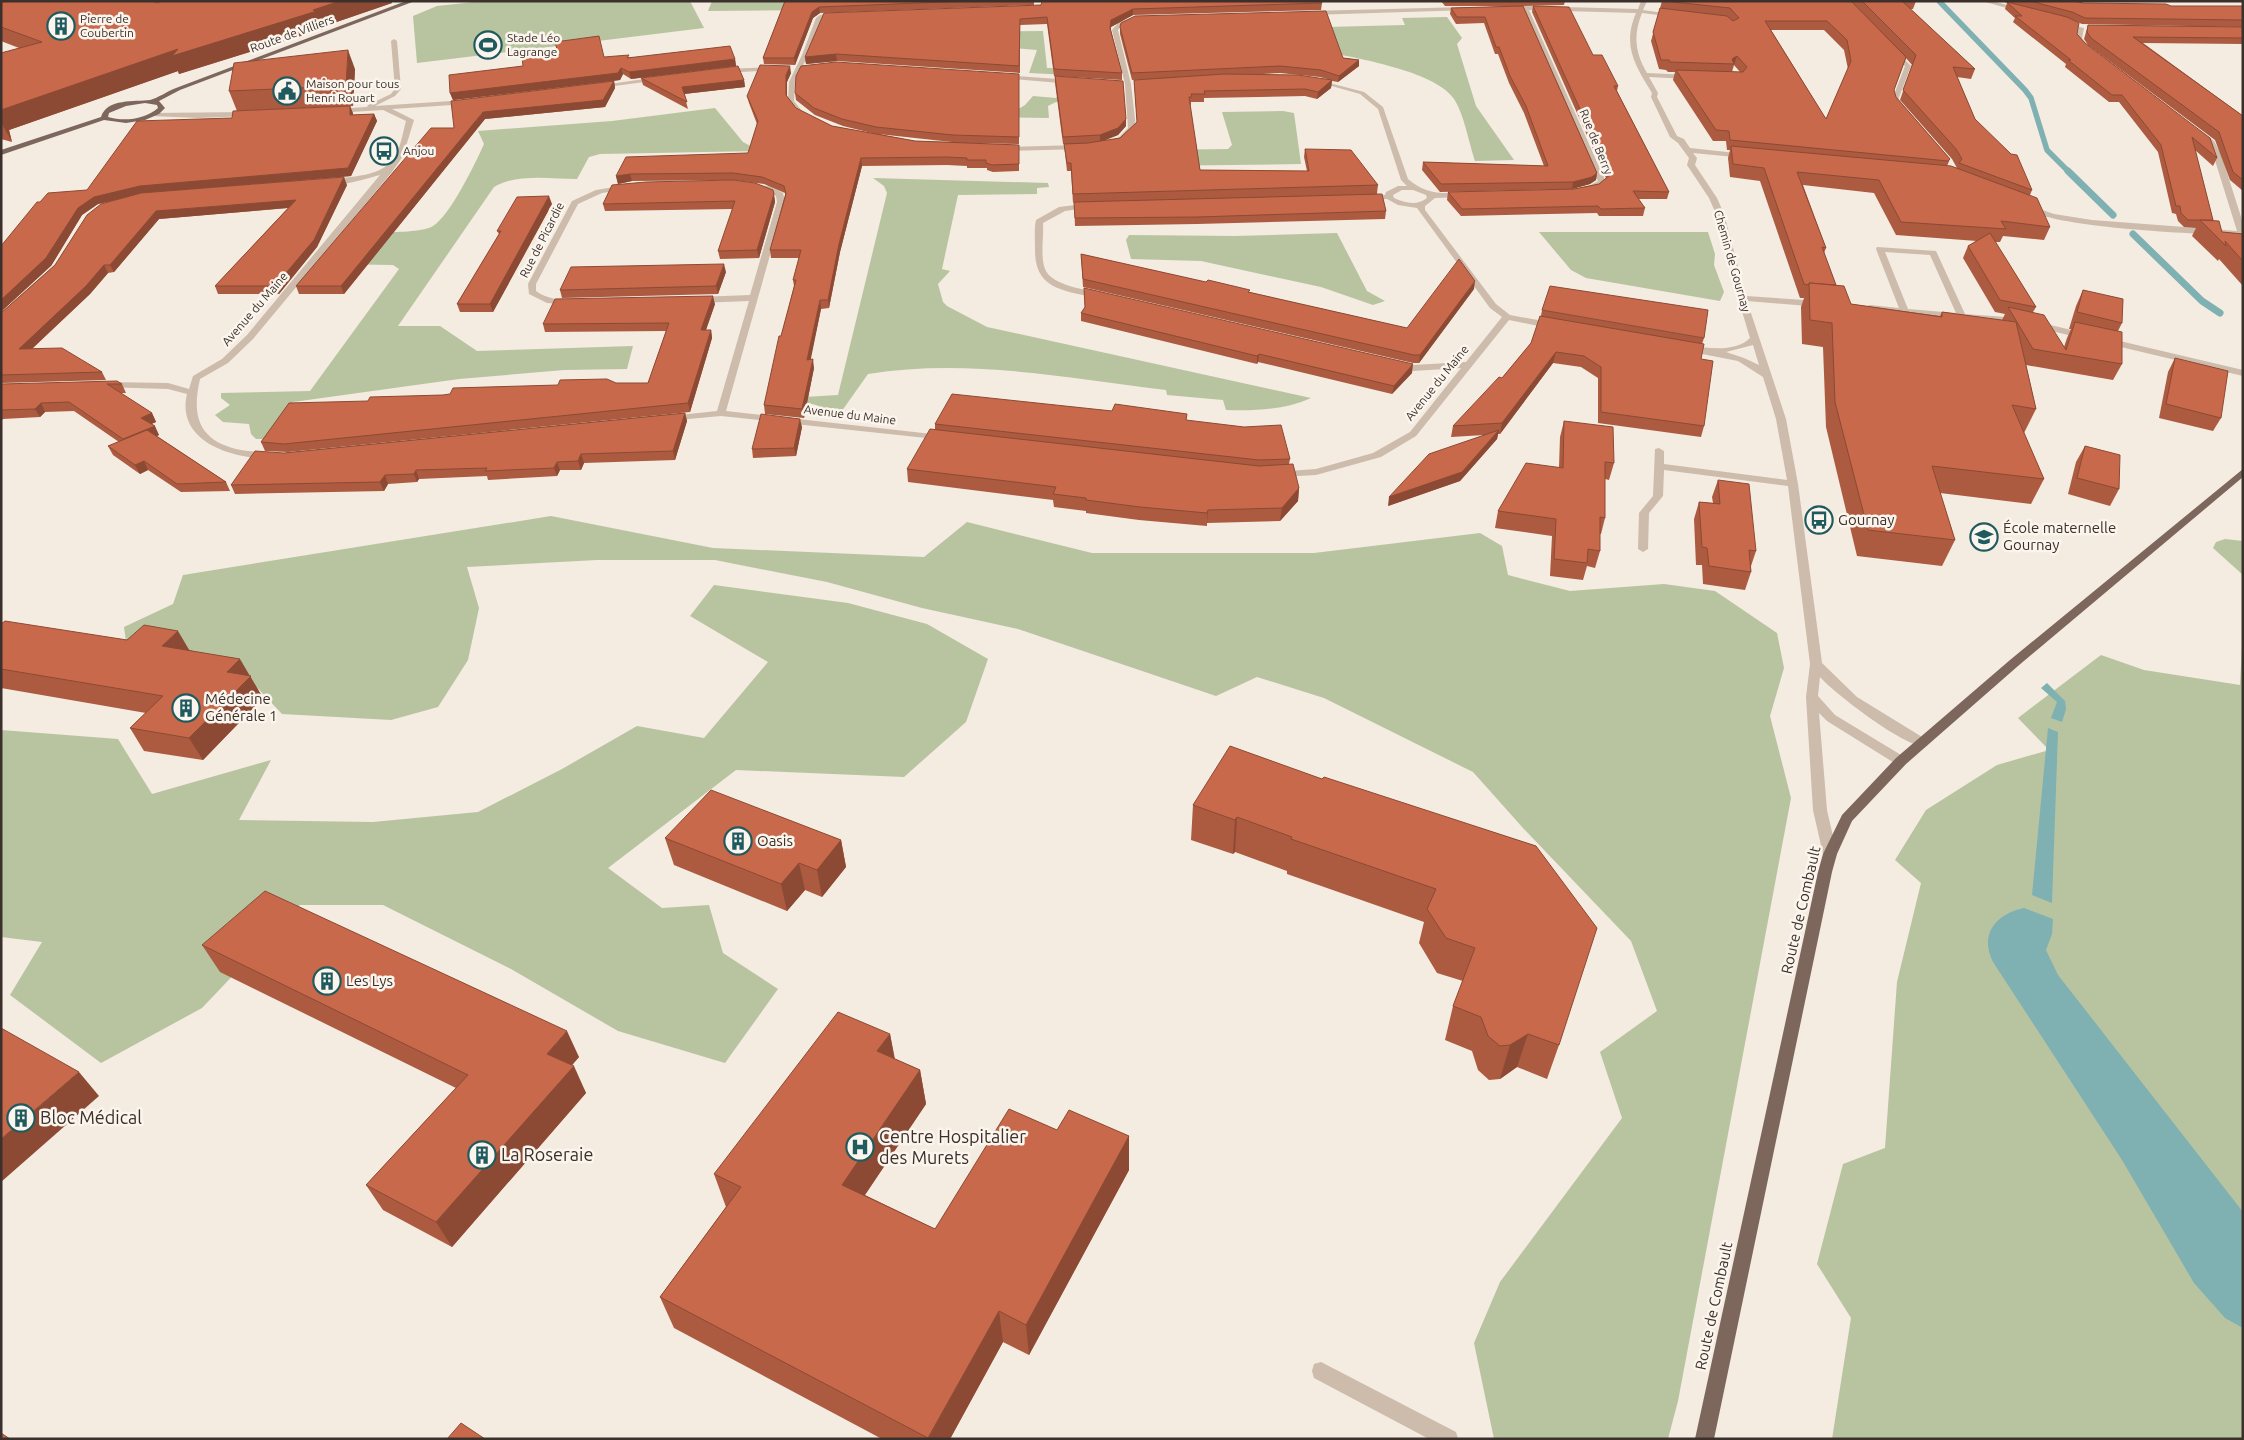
<svg xmlns="http://www.w3.org/2000/svg" width="2244" height="1440" viewBox="0 0 2244 1440" font-family="Ubuntu,sans-serif">
<style>
.green{fill:#b8c4a0}
.water{fill:#7fb0b2}
.lines{fill:none;stroke-linecap:round;stroke-linejoin:round}
.stream-far1{stroke:#7fb0b2;stroke-width:5.5}
.stream{stroke:#7fb0b2;stroke-width:7}
.minor{fill:#cdbbac;fill-rule:evenodd}
.major{fill:#7d675c;fill-rule:evenodd}
.wall{fill:#ac5a40;fill-rule:evenodd}
.shaded-wall{fill:#8c4a34}
.building{fill:#c8694b;stroke:#8c4a34;fill-rule:evenodd}
.labels{text-anchor:middle;stroke-width:5;stroke-linejoin:round;paint-order:stroke}
.far-poi-label{font-size:12px;fill:#3b302b;stroke:#fbf5ee;text-anchor:start}
.far-street-label{font-size:12px;fill:#3b302b;stroke:#fbf5ee}
.poi-label{font-size:15px;fill:#3b302b;stroke:#fbf5ee;text-anchor:start}
.street-label{font-size:15px;fill:#3b302b;stroke:#fbf5ee}
.near-poi-label{font-size:18px;fill:#3b302b;stroke:#fbf5ee;text-anchor:start}
</style>
<rect width="100%" height="100%" fill="#f4ebe1"/>
<!-- green -->
<g class="green">
<polygon points="483,1 690,1 704,28 417,63 413,16 437,6"/>
<polygon points="712,1 821,1 818,10 708,11"/>
<path d="M1447,17L1462,38L1457,44L1476,106L1514,160L1475,161C1469,143 1464,114 1454,99C1437,73 1366,60 1337,54L1327,27L1405,25L1402,18Z"/>
<polygon points="1043,31 1047,68 1101,69 1088,76 1029,73 1037,50 933,41 969,32"/>
<polygon points="1061,91 1096,102 1056,102 1048,106 1049,118 971,117 1003,108 1020,108 1025,105 1033,96 1056,98"/>
<path d="M715,108L743,142L760,151L600,154L589,157L577,179C552,179 516,173 494,187L398,326H440L477,351L633,346L627,369L564,370L459,379L293,402L266,439H256L251,434L249,424L223,422L215,415L230,405L221,398V393L310,391L399,269L393,265L330,264L356,232C373,232 421,234 433,226C450,216 476,162 484,144L478,131L612,121Z"/>
<polygon points="1283,111 1294,113 1301,164 1148,166 1156,150 1228,149 1232,145 1222,112"/>
<path d="M873,178L1048,183L1049,187L1037,188V194L958,195L942,269L950,271L938,284L943,302L947,306L987,327L1311,398C1285,410 1254,411 1226,410L1223,400L1167,395L1166,390C1068,378 966,358 868,374L839,415L816,405L788,398L838,395L887,193L884,186Z"/>
<polygon points="1539,232 1708,232 1715,254 1714,265 1724,292 1720,301 1586,278 1571,270"/>
<polygon points="1337,233 1367,291 1385,301 1373,305 1321,287 1201,261 1131,259 1126,240 1129,235 1235,236"/>
<polygon points="551,516 713,548 924,557 967,522 1092,553 1314,553 1480,533 1502,546 1508,575 1570,591 1664,584 1715,591 1777,633 1784,668 1770,716 1791,798 1678,1401 1668,1439 1494,1439 1474,1343 1500,1282 1622,1118 1600,1052 1657,1011 1631,941 1523,828 1473,772 1324,698 1257,677 1216,696 1018,629 922,608 827,582 715,560 597,560 467,567 479,608 468,660 438,707 391,720 282,714 251,681 126,641 124,627 173,604 183,575"/>
<polygon points="2225,539 2243,541 2243,575 2213,548 2216,542"/>
<polygon points="714,585 848,603 927,624 988,659 966,722 904,777 736,770 608,868 662,908 709,905 723,953 778,989 725,1063 618,1031 511,969 383,905 300,905 202,1008 101,1063 10,995 42,942 1,937 1,730 118,739 152,794 271,760 239,820 373,822 478,812 562,769 637,726 704,738 768,662 690,616"/>
<polygon points="2243,625 2243,1439 1832,1439 1851,1318 1817,1264 1843,1164 1885,1148 1897,982 1921,883 1895,860 1926,810 1997,765 2049,750 2018,718 2101,655 2144,670 2240,685"/>
</g>
<!-- water -->
<g class="water">
<polygon points="2047,683 2065,701 2066,709 2062,722 2051,718 2057,702 2041,688"/>
<polygon points="2048,728 2058,732 2052,903 2032,895"/>
<path d="M2024,908L2053,919L2052,934L2046,950L2058,975L2243,1212V1328L2225,1318L2194,1283L2122,1160L1993,962C1979,934 1996,914 2024,908Z"/>
</g>
<g class="lines">
<!-- stream-far1 -->
<polyline class="stream-far1" points="1939,1 2025,90 2031,98 2047,150 2069,172"/>
<!-- stream -->
<g class="stream">
<polyline points="2068,171 2113,215"/>
<polyline points="2133,234 2202,301 2220,313"/>
</g>
<!-- minor -->
<g class="minor">
<path d="M1641,1H1647L1643,10L1677,15L1674,17L1642,13C1633,35 1635,53 1647,73L1689,75L1692,77L1689,79L1649,77L1658,93L1657,97L1677,136L1684,139L1690,148L1745,154L1749,156L1745,158L1693,153L1697,158L1695,165L1717,198L1724,214L1746,296L1820,301L1824,304L1820,307L1747,301L1786,419L1798,484L1822,663L1857,697L1927,740L1929,743L1927,746C1909,751 1834,693 1820,677L1818,696L1835,715L1906,758L1907,761L1906,764H1896L1827,721L1819,713L1827,810L1837,854L1835,858H1825L1823,854L1813,810L1806,697L1810,664L1788,486L1664,470L1663,496L1649,513L1648,549L1643,552L1638,549L1639,513L1653,496L1655,449L1659,448L1664,451V464L1787,480L1776,419L1763,377L1738,361L1687,351L1682,348L1687,345C1707,348 1735,353 1750,338L1738,298L1716,214L1709,198L1687,165L1689,158L1678,143L1670,137L1651,97L1652,93C1635,65 1622,46 1636,13L1529,10L1606,182L1588,192L1584,190L1585,188L1598,181L1523,10L1504,8L1525,6L1638,9ZM1753,345L1759,365L1744,358L1726,352Z"/>
<polygon points="1982,1 1993,1 2024,10 2021,12"/>
<polygon points="1467,7 1469,10 1310,15 1307,13 1310,11"/>
<polygon points="839,11 841,14 821,20 808,55 795,82 794,101 802,111 813,117 807,118 798,113 788,101 789,82 802,55 816,18 820,15"/>
<polygon points="1135,17 1137,20 1123,24 1118,30 1131,84 1136,128 1121,141 1117,139 1128,128 1125,84 1112,30 1119,22"/>
<polygon points="2079,27 2084,28 2082,39 2090,47 2090,49 2086,49 2076,39"/>
<path d="M394,39L397,41L401,89L395,96L375,106L467,100L470,102L467,104L392,109L414,120L403,156L392,172L253,339L228,363L200,379C192,414 197,439 236,449C247,452 259,451 271,454V458C262,460 252,458 243,456C212,450 178,432 187,394L168,389L103,387V383L106,382L168,383L189,389L193,376L222,359L247,335L380,175C367,178 337,189 326,182L327,180C349,176 384,178 396,155C401,145 403,132 406,121L383,110L335,113L332,111L335,109L367,107L368,105L391,94L395,89L391,41Z"/>
<polygon points="1893,48 1911,66 1898,100 1904,111 1901,113 1899,112 1892,100 1905,66 1890,50"/>
<polygon points="777,67 777,69 775,70 723,73 720,71 723,69"/>
<polygon points="1004,75 1072,80 1075,82 1072,84 1002,78 1001,77"/>
<polygon points="658,77 660,78 660,80 599,88 596,86"/>
<path d="M1314,79L1364,92L1383,107L1408,179C1427,195 1440,193 1463,193L1467,195L1463,197L1435,198L1425,206V210L1496,304L1510,315L1554,323L1558,326L1554,329L1509,320L1416,436L1381,457L1316,475L1279,477L1274,474L1275,472L1316,469L1373,453L1410,432L1461,368L1413,371L1395,367V363L1413,365L1466,362L1502,317L1490,308L1417,208L1398,205L1387,199L1364,200V196L1385,195L1386,192L1398,186H1407L1401,180L1378,109L1360,94L1314,81ZM1402,190H1413L1426,195L1427,198C1417,206 1405,203 1394,198L1393,195Z"/>
<polygon points="153,113 248,112 251,114 248,116 198,118 151,116 151,114"/>
<path d="M2200,130L2214,141L2221,154L2243,223V238L2239,236C2198,233 2051,229 2024,207L2028,205L2054,214L2092,220L2237,231L2213,154L2208,144L2196,132Z"/>
<polygon points="1080,145 1084,147 1083,149 1002,151 998,149 1002,147"/>
<path d="M626,185L630,187L629,189L602,193L578,204L536,284V291C548,300 560,299 573,301V305L547,303L529,294L528,284L572,201L596,190Z"/>
<polygon points="755,185 770,186 783,193 785,202 726,411 941,435 946,438 945,440 721,416 667,421 665,419 670,416 717,411 749,301 698,303 694,300 698,297 750,295 777,202 776,196 765,190 755,189"/>
<path d="M1092,203V207L1065,211L1043,223C1044,238 1040,255 1045,269C1051,286 1089,290 1104,294L1105,296L1101,299C1066,290 1034,292 1035,248C1035,239 1034,228 1036,220L1059,207Z"/>
<path d="M1877,247L1936,251L1965,314L2019,318L2023,321L2019,324L1867,310V306L1870,305L1899,308L1876,249ZM1885,252L1930,255L1956,313L1908,309Z"/>
<polygon points="2038,322 2088,334 2090,336 2085,339 2035,327 2035,323"/>
<polygon points="2107,338 2243,370 2243,376 2104,343 2104,339"/>
<polygon points="1321,1362 1456,1432 1458,1439 1429,1439 1314,1378 1312,1371 1314,1364"/>
</g>
<!-- major -->
<g class="major">
<path d="M406,1H415L180,90L159,101L165,108L159,114L145,120L126,123L104,120L1,155V150L101,117C107,98 135,102 150,100C158,98 168,91 176,88ZM145,103L157,105L158,108C145,119 125,122 108,117L109,113L126,106Z"/>
<polygon points="2243,469 2243,477 2018,666 1906,764 1852,821 1837,854 1832,872 1714,1439 1695,1439 1818,872 1823,854 1842,815 1896,758 2010,660"/>
</g>
</g>
<!-- wall -->
<g class="wall">
<polygon points="1,1 157,3 161,1 392,1 392,3 322,27 323,29 179,74 178,71 9,130 12,142 1,139 1,53 19,48 1,41"/>
<polygon points="785,1 1034,1 1034,5 820,13 813,18 795,65 764,64 763,58"/>
<polygon points="1441,1 1565,1 1564,5 1523,6 1597,173 1596,180 1590,184 1572,189 1440,192 1422,170 1423,162 1544,166 1524,113 1509,83 1498,54 1495,54 1484,23 1456,24 1450,14 1451,8 1520,6 1445,6"/>
<path d="M1662,1H1916L1913,9H1910L1975,69L1971,79L1957,77L1975,119L2032,190L2030,195L2050,227L2044,240L2003,236L2000,242H1995L2036,307L2033,312L2064,347L2067,338L2071,329H2069L2076,306L2083,290L2122,323L2118,331L2122,364L2113,380L2026,365L2036,409L2024,433L2044,479L2031,504L1940,493L1955,540L1942,566L1857,556L1826,427L1823,347L1802,344L1801,307L1804,298H1800L1760,181L1730,177L1728,158L1730,150H1727L1726,141H1713L1673,80L1675,72H1668L1666,70L1659,69L1651,41ZM1771,30H1824L1844,50L1848,69L1826,119ZM1906,58L1912,65L1900,100L1952,159L1957,168L1947,166L1950,159L1896,97L1894,90ZM1734,65L1740,72H1732ZM1803,185L1874,193L1896,235L1977,241L1968,246L1963,258L1995,312L2005,314L2002,320L1942,312L1940,316L1851,304L1836,285L1824,253L1826,248Z"/>
<polygon points="2002,1 2074,1 2083,3 2171,6 2243,6 2243,27 2082,24 2068,18 2077,34 2085,43 2217,158 2213,166 2195,150 2213,220 2222,232 2243,234 2243,286 2219,259 2218,261 2192,236 2196,228 2184,227 2178,221 2176,214 2172,213 2158,152 2119,102 2109,102 2065,67 2066,64 2013,22 2015,18 2005,9 2007,3"/>
<polygon points="1322,3 1321,10 1133,15 1111,27 1111,30 1122,73 1122,80 1054,76 1047,24 1020,25 1020,73 837,61 806,64 805,57 1041,5"/>
<polygon points="1533,6 1593,55 1618,86 1617,91 1669,192 1667,199 1638,199 1645,208 1643,216 1599,216 1597,213 1461,216 1447,200 1448,192 1574,189 1599,184 1606,178 1532,12"/>
<polygon points="2088,25 2243,27 2243,44 2143,43 2243,116 2243,191 2230,180 2215,140 2088,45 2084,39"/>
<path d="M1120,27L1359,60V66L1338,82L1332,81L1331,88L1317,99L1305,96L1204,98V102H1191V105H1190L1200,170L1307,171L1304,157L1305,149L1378,185L1377,193L1386,211L1385,219L1197,224L1075,226L1074,203L1076,202L1073,203L1071,171H1067L1064,144H1063L1055,83V76L1126,119V126L1118,135L1103,141L1120,138L1137,122L1134,80L1152,79L1132,80L1120,34ZM1280,73L1320,77L1331,80L1245,75Z"/>
<polygon points="558,53 604,57 735,59 736,66 631,79 623,74 620,80 453,100 450,93"/>
<polygon points="355,69 353,106 237,111 229,91"/>
<path d="M791,73L787,82V97L796,108L832,126L876,134L843,126L815,115L796,100L795,93L1019,74V144L965,143L1019,145V171L993,172L987,170V168H967V166L947,165L862,166L840,252L829,308L821,309L810,360L814,368L804,418L765,414L764,405L794,286L793,280L799,258H771L770,250L785,195V193L764,184L734,180L632,181L618,184L616,176L748,153L757,124L749,103L747,96ZM878,134L952,142L915,141Z"/>
<polygon points="641,78 744,80 745,87 684,94 688,109 643,85"/>
<polygon points="614,81 615,88 605,107 485,119 344,294 299,294 296,286 454,128"/>
<polygon points="350,106 353,115 374,114 377,121 351,176 151,193 347,185 317,247 279,294 218,294 215,286 288,208 159,219 114,272 108,273 90,294 32,349 102,372 106,380 1,383 1,313 55,265 125,198 98,204 82,215 51,266 40,202 87,190 232,118"/>
<polygon points="773,190 775,202 759,258 720,259 718,251 733,209 605,211 603,204"/>
<polygon points="552,204 493,312 460,312 457,304 499,234 497,231"/>
<polygon points="1081,254 1407,328 1474,289 1419,363 1413,363 1083,287"/>
<polygon points="726,272 718,294 562,298 560,290"/>
<polygon points="1084,288 1412,373 1392,394 1258,362 1257,364 1081,321 1081,313 1085,308"/>
<polygon points="715,304 706,330 711,330 712,338 690,412 288,452 265,451 261,442 368,401 443,395 616,383 648,383 666,331 545,332 543,324"/>
<polygon points="1542,310 1704,338 1702,344 1701,359 1704,426 1701,437 1598,423 1598,378 1581,367 1553,363 1500,434 1498,434 1497,439 1460,481 1388,506 1484,435 1451,437 1453,426 1502,378 1531,343 1541,316"/>
<polygon points="2175,358 2221,418 2213,431 2159,418 2168,372"/>
<polygon points="1,384 122,384 126,393 120,393 152,413 156,422 151,424 159,435 157,436 226,482 230,491 181,492 148,470 140,474 113,455 108,446 119,442 74,411 45,412 40,417 3,419 1,421"/>
<polygon points="685,413 687,421 675,460 584,463 581,470 560,470 557,476 488,480 487,476 419,479 417,482 388,484 384,491 235,494 231,485 284,453"/>
<polygon points="1187,421 1290,459 1289,464 1299,488 1298,501 1280,521 1207,523 1207,526 1139,520 1086,513 1086,511 1054,507 1053,500 908,482 907,469 935,429 935,424"/>
<polygon points="1564,421 1614,463 1609,480 1605,479 1605,518 1601,534 1600,534 1600,551 1595,568 1587,566 1583,580 1550,576 1552,536 1495,528 1498,511 1559,467 1560,437"/>
<polygon points="802,427 796,456 753,458 752,449"/>
<polygon points="2085,446 2119,489 2110,506 2068,494 2076,462"/>
<polygon points="1718,480 1756,551 1751,566 1751,572 1745,590 1703,584 1702,565 1696,565 1694,519 1699,502 1713,503 1712,497"/>
<polygon points="1,624 190,650 250,676 263,698 203,760 144,751 130,728 146,713 1,688"/>
<polygon points="1322,779 1536,846 1559,1045 1547,1079 1517,1067 1500,1079 1489,1080 1478,1070 1472,1051 1445,1040 1453,1006 1463,981 1437,973 1419,943 1424,922 1287,874 1287,871 1235,852 1233,854 1191,840 1193,805"/>
<polygon points="665,838 841,840 846,867 822,897 805,890 787,911 674,865"/>
<polygon points="202,945 579,1057 572,1065 586,1093 452,1247 383,1210 366,1185 456,1088 220,972"/>
<polygon points="890,1034 895,1059 920,1070 926,1104 865,1195 935,1229 1057,1130 1129,1136 1129,1170 1029,1355 1003,1342 950,1439 882,1439 674,1328 660,1297 726,1207 714,1174"/>
</g>
<!-- shaded-wall -->
<g class="shaded-wall">
<polygon points="340,1 392,1 392,3 322,27 323,29 179,74 178,71 9,130 12,142 1,122 1,110 178,49 313,10"/>
<polygon points="819,7 820,13 813,18 795,65 794,58 812,12"/>
<polygon points="1133,9 1133,15 1111,27 1110,34 1111,20"/>
<polygon points="348,50 355,69 353,106 346,86"/>
<polygon points="836,54 837,61 806,64 805,57"/>
<polygon points="1737,56 1734,65 1732,59"/>
<polygon points="735,59 736,66 631,79 629,72"/>
<polygon points="1359,60 1359,66 1338,82 1339,76"/>
<polygon points="790,66 791,73 787,82 787,102 786,95 786,75"/>
<polygon points="621,68 623,74 620,80 453,100 450,93"/>
<polygon points="744,80 745,87 684,94 682,87"/>
<polygon points="1332,80 1331,88 1317,99 1318,92"/>
<polygon points="614,81 615,88 605,107 485,119 344,294 341,286 483,112"/>
<polygon points="350,106 353,113 353,122 350,115"/>
<polygon points="374,114 377,121 351,176 144,193 98,204 82,215 51,266 1,312 1,300 78,208 94,197"/>
<polygon points="1126,119 1126,126 1118,135 1100,142 1100,135"/>
<polygon points="861,158 862,166 840,252 829,308 828,300 839,244"/>
<polygon points="1597,173 1596,180 1590,184 1572,189 1573,182"/>
<polygon points="630,174 632,181 618,184 616,176"/>
<polygon points="344,177 347,185 317,247 279,294 275,286"/>
<polygon points="774,194 775,202 759,258 757,250"/>
<polygon points="549,196 552,204 493,312 490,304"/>
<polygon points="296,200 299,207 159,219 114,272 110,265 156,211"/>
<polygon points="724,264 726,272 718,294 716,286"/>
<polygon points="104,265 108,273 90,294 23,357 19,349"/>
<polygon points="1475,281 1474,289 1419,363 1420,355"/>
<polygon points="713,296 715,304 703,338 701,330"/>
<polygon points="820,300 821,309 809,368 807,360"/>
<polygon points="711,330 712,338 690,412 688,403"/>
<polygon points="1556,352 1553,363 1500,434 1502,423"/>
<polygon points="1259,354 1258,362 1257,364 1257,356"/>
<polygon points="813,359 814,368 804,418 802,409"/>
<polygon points="1413,364 1412,373 1392,394 1394,386"/>
<polygon points="41,403 45,412 40,417 35,409"/>
<polygon points="152,413 156,422 145,427 141,418"/>
<polygon points="685,413 687,421 675,460 673,451"/>
<polygon points="800,419 802,427 796,456 794,448"/>
<polygon points="155,426 159,435 128,448 123,439"/>
<polygon points="1499,430 1497,439 1460,481 1388,506 1389,497"/>
<polygon points="581,454 584,463 581,470 578,461"/>
<polygon points="144,461 148,470 140,474 135,465"/>
<polygon points="557,462 560,470 557,476 554,468"/>
<polygon points="416,470 419,479 417,482 414,474"/>
<polygon points="385,475 388,484 384,491 380,482"/>
<polygon points="1299,488 1298,501 1280,521 1282,508"/>
<polygon points="1208,510 1207,523 1207,526 1207,513"/>
<polygon points="178,631 191,653 162,646"/>
<polygon points="240,659 263,698 203,760 189,738 227,672"/>
<polygon points="1237,817 1235,852 1233,854 1235,820"/>
<polygon points="841,840 846,867 822,897 817,870"/>
<polygon points="799,863 805,890 787,911 781,884"/>
<polygon points="567,1031 579,1057 559,1080 547,1054"/>
<polygon points="890,1034 896,1068 877,1051"/>
<polygon points="1528,1034 1517,1067 1500,1079 1510,1045"/>
<polygon points="574,1066 586,1093 452,1247 436,1222"/>
<polygon points="920,1070 926,1104 850,1217 842,1185"/>
<polygon points="79,1072 99,1096 1,1182 1,1139"/>
<polygon points="1129,1136 1129,1170 1029,1355 1026,1325"/>
<polygon points="999,1311 1003,1342 950,1439 928,1439"/>
</g>
<!-- building -->
<g class="building">
<polygon points="1,1 153,1 157,3 161,1 340,1 313,10 317,11 172,56 178,49 1,110 1,53 42,42 1,27"/>
<polygon points="785,1 969,1 819,7 812,12 794,58 763,58"/>
<polygon points="1042,1 1321,1 1322,3 1133,9 1111,20 1110,28 1122,73 1054,69 1047,17 1020,19 1019,66 836,54 805,57 824,13 1041,5"/>
<path d="M1664,1H1851L1906,57L1894,90L1896,97L1950,159L1948,161L1730,140L1729,131L1716,130L1676,70L1743,72L1747,67L1737,56L1732,59L1734,64L1670,62L1669,60H1661L1653,32L1660,8L1727,16L1733,21L1739,18L1730,8ZM1765,21H1827L1847,40L1851,61L1826,119Z"/>
<polygon points="1862,1 1902,1 1975,69 1953,67 1975,119 2011,154 2017,155 2032,190 1959,163 1962,159 1956,149 1903,90 1916,55"/>
<polygon points="2030,1 2074,1 2083,3 2166,4 2171,6 2243,6 2243,20 2085,18 2072,12"/>
<polygon points="2007,2 2067,17 2079,23 2077,34 2085,43 2210,138 2217,158 2192,137 2213,220 2188,220 2181,213 2180,206 2176,206 2161,145 2122,95 2112,95 2068,60 2071,60 2015,16 2022,16"/>
<polygon points="1523,6 1597,173 1592,177 1573,182 1441,184 1423,162 1548,166 1526,106 1510,76 1499,47 1496,47 1485,17 1457,17 1451,8"/>
<polygon points="1533,6 1569,7 1593,55 1602,55 1618,86 1614,86 1669,192 1633,191 1645,208 1601,209 1598,206 1462,209 1448,192 1574,189 1599,184 1610,175"/>
<polygon points="1326,11 1343,58 1359,60 1339,76 1321,70 1280,66 1132,73 1120,27 1121,23 1135,16"/>
<polygon points="2088,25 2243,27 2243,38 2133,37 2243,116 2243,180 2233,172 2219,132 2091,38 2087,32"/>
<polygon points="599,36 604,57 629,55 627,58 730,46 735,59 629,72 621,68 618,73 450,93 449,75 523,66 522,57 558,53 555,42"/>
<polygon points="348,50 346,86 229,91 234,63"/>
<polygon points="836,62 1019,74 1019,137 953,135 876,127 842,119 814,108 795,93 796,76 801,66"/>
<polygon points="760,65 790,66 786,75 786,95 796,108 832,126 915,141 1019,145 1019,164 992,165 986,163 986,160 967,160 967,158 947,157 861,158 839,244 828,300 820,300 807,360 813,359 802,409 764,405 779,336 781,336 796,280 793,280 801,250 770,250 786,194 784,186 762,177 733,173 630,174 616,176 626,157 748,153 758,121 747,96"/>
<polygon points="738,66 744,80 682,87 687,102 641,78"/>
<polygon points="1224,74 1298,75 1332,80 1318,92 1305,89 1204,91 1205,94 1191,94 1192,97 1189,97 1200,170 1309,171 1305,149 1351,150 1378,185 1073,194 1071,163 1067,163 1064,144 1088,143 1120,138 1137,122 1134,80"/>
<polygon points="1055,76 1123,81 1126,119 1118,128 1100,135 1063,137"/>
<polygon points="614,81 603,100 483,112 341,286 296,286 431,128 454,128 451,101"/>
<polygon points="350,106 350,115 374,114 348,168 140,186 94,197 78,208 46,258 1,300 1,246 37,202 40,202 48,193 87,190 137,121 232,118 233,111"/>
<polygon points="1731,146 1951,166 2037,198 2050,227 2001,221 2006,229 1901,222 1879,180 1797,172 1826,248 1822,247 1836,285 1809,283 1809,285 1804,284 1764,168 1733,164"/>
<polygon points="344,177 314,240 275,286 215,286 296,200 156,211 110,265 104,265 86,286 19,349 62,348 102,372 1,375 1,313 55,265 87,215 101,204 141,193"/>
<polygon points="733,180 755,183 773,190 774,194 757,250 718,251 735,201 603,204 612,185 646,182"/>
<polygon points="1382,194 1386,211 1197,217 1075,218 1074,203 1076,202"/>
<polygon points="549,196 490,304 457,304 501,231 497,231 517,197"/>
<polygon points="2200,220 2219,221 2222,232 2243,234 2243,261 2225,241 2226,246"/>
<polygon points="1990,233 2036,307 2000,300 1968,246"/>
<polygon points="1081,254 1206,282 1208,280 1250,290 1248,292 1407,328 1459,259 1475,281 1420,355 1414,355 1083,279"/>
<polygon points="724,264 716,286 560,290 571,267"/>
<polygon points="1809,283 1844,286 1851,304 1942,317 1942,312 2016,322 2036,409 2012,405 2044,479 1932,466 1955,540 1868,530 1835,402 1832,323 1810,320"/>
<polygon points="1550,286 1708,310 1704,338 1542,310"/>
<polygon points="1084,288 1413,364 1394,386 1259,354 1257,356 1081,313 1085,307"/>
<polygon points="2083,290 2123,299 2122,323 2077,312"/>
<polygon points="713,296 701,330 711,330 688,403 284,444 261,442 289,403 368,401 370,397 443,395 450,394 453,388 558,385 560,380 607,379 616,383 648,383 669,323 543,324 555,299"/>
<polygon points="2008,307 2044,315 2066,350 2075,322 2122,332 2122,364 2033,349"/>
<polygon points="1540,316 1704,344 1701,359 1713,361 1704,426 1601,412 1601,367 1584,356 1556,352 1502,423 1453,426 1499,377 1502,378 1531,343"/>
<polygon points="2175,358 2228,371 2221,418 2166,404"/>
<polygon points="117,381 122,384 107,384 152,413 141,418 155,426 123,439 69,402 41,403 35,409 1,410 1,384"/>
<polygon points="952,394 1112,411 1115,404 1187,414 1186,420 1244,427 1281,425 1290,459 1259,460 935,424"/>
<polygon points="685,413 673,451 581,454 578,461 557,462 554,468 485,471 487,468 416,470 414,474 385,475 380,482 231,485 255,451 284,453"/>
<polygon points="761,414 800,419 794,448 752,449"/>
<polygon points="1564,421 1613,427 1614,463 1605,462 1605,518 1600,517 1600,551 1588,549 1587,563 1554,559 1556,519 1498,511 1526,463 1563,468"/>
<polygon points="930,429 1259,466 1293,464 1299,488 1282,508 1208,510 1207,513 1140,507 1086,500 1086,498 1053,494 1056,487 907,469"/>
<polygon points="147,430 226,482 177,484 144,461 135,465 108,446"/>
<polygon points="1499,430 1462,472 1389,497 1429,454"/>
<polygon points="2085,446 2120,455 2119,489 2077,478"/>
<polygon points="1718,480 1749,484 1756,551 1749,550 1751,572 1709,566 1707,548 1702,547 1699,502 1720,504"/>
<polygon points="5,621 127,640 144,625 178,631 162,646 240,659 227,672 251,676 189,738 130,728 163,696 1,669 1,624"/>
<polygon points="1230,746 1322,779 1324,777 1536,846 1597,928 1559,1045 1528,1034 1510,1045 1500,1046 1488,1036 1481,1017 1453,1006 1475,948 1446,938 1427,909 1436,889 1291,839 1292,837 1237,817 1235,820 1193,805"/>
<polygon points="711,790 841,840 817,870 799,863 781,884 665,838"/>
<polygon points="265,891 567,1031 547,1054 574,1066 436,1222 366,1185 468,1075 202,945"/>
<polygon points="838,1012 890,1034 877,1051 920,1070 842,1185 935,1229 1009,1109 1057,1130 1069,1110 1129,1136 1026,1325 999,1311 928,1438 660,1297 741,1187 714,1174"/>
<polygon points="1,1028 79,1072 1,1139"/>
<polygon points="461,1423 485,1439 447,1439"/>
<polygon points="1,1433 10,1439 1,1439"/>
</g>
<!-- icons -->
<defs>
<g id="building-ring" transform="scale(1.4375)"><circle r="9.5" fill="#fbf5ee" stroke="#1f5a5e" stroke-width="1.5"/><path d="M-4-6H4V6H1V3H-1V6H-4ZM-2.5-4.3h1.7v1.8h-1.7ZM.8-4.3h1.7v1.8H.8ZM-2.5-1h1.7V.8h-1.7ZM.8-1h1.7V.8H.8Z" fill="#1f5a5e"/></g>
<g id="stadium-ring" transform="scale(1.4375)"><circle r="9.5" fill="#fbf5ee" stroke="#1f5a5e" stroke-width="1.5"/><path d="M0-5a6.5 5 0 1 0 0 10a6.5 5 0 1 0 0-10ZM-3.5-1.8h7v3.6h-7Z" fill="#1f5a5e"/></g>
<g id="civic-ring" transform="scale(1.4375)"><circle r="9.5" fill="#fbf5ee" stroke="#1f5a5e" stroke-width="1.5"/><path d="M-.6-6.5H3V-4.5H.6V-3L4-1V1h2V6H-6V1h2V-1L-.6-3ZM-1.2 2.5V6h2.4V2.5Z" fill="#1f5a5e"/></g>
<g id="bus-ring" transform="scale(1.4375)"><circle r="9.5" fill="#fbf5ee" stroke="#1f5a5e" stroke-width="1.5"/><path d="M-5-6H5V4H4V6H2V4H-2V6H-4V4H-5ZM-3.5-4V0h7V-4ZM-3.5 1.2v1.5H-2V1.2ZM2 1.2v1.5H3.5V1.2Z" fill="#1f5a5e"/></g>
<g id="school-ring" transform="scale(1.4375)"><circle r="9.5" fill="#fbf5ee" stroke="#1f5a5e" stroke-width="1.5"/><path d="M0-5L7-2L0 1L-7-2ZM-4 1L0 2.5L4 1V4Q0 6-4 4Z" fill="#1f5a5e"/></g>
<g id="hospital-ring" transform="scale(1.4375)"><circle r="9.5" fill="#fbf5ee" stroke="#1f5a5e" stroke-width="1.5"/><path d="M-5-5h3v3.5h4V-5h3V5h-3V1.5h-4V5h-3Z" fill="#1f5a5e"/></g>
</defs>
<g fill-rule="evenodd">
<use href="#building-ring" x="61" y="26"/>
<use href="#stadium-ring" x="488" y="45"/>
<use href="#civic-ring" x="287" y="91"/>
<use href="#bus-ring" x="384" y="151"/>
<use href="#bus-ring" x="1819" y="520"/>
<use href="#school-ring" x="1984" y="537"/>
<use href="#building-ring" x="186" y="708"/>
<use href="#building-ring" x="738" y="841"/>
<use href="#building-ring" x="327" y="981"/>
<use href="#building-ring" x="21" y="1118"/>
<use href="#hospital-ring" x="860" y="1147"/>
<use href="#building-ring" x="482" y="1155"/>
</g>
<g class="labels">
<!-- far-poi labels -->
<g class="far-poi-label">
<text x="80" y="23">Pierre de<tspan x="80" dy="14">Coubertin</tspan></text>
<text x="507" y="42">Stade Léo<tspan x="507" dy="14">Lagrange</tspan></text>
<text x="306" y="88">Maison pour tous<tspan x="306" dy="14">Henri Rouart</tspan></text>
<text x="403" y="155">Anjou</text>
</g>
<!-- far-street labels -->
<g class="far-street-label">
<text transform="translate(292 34) rotate(-20)" y="4">Route de Villiers</text>
<text transform="translate(1596 142) rotate(68)" y="4">Rue de Berry</text>
<text transform="translate(542 240) rotate(-63)" y="4">Rue de Picardie</text>
<text transform="translate(1732 261) rotate(74)" y="4">Chemin de Gournay</text>
<text transform="translate(255 309) rotate(-49)" y="4">Avenue du Maine</text>
<text transform="translate(1437 383) rotate(-51)" y="4">Avenue du Maine</text>
<text transform="translate(850 415) rotate(7)" y="4">Avenue du Maine</text>
</g>
<!-- poi labels -->
<g class="poi-label">
<text x="1838" y="525">Gournay</text>
<text x="2003" y="533">École maternelle<tspan x="2003" dy="17">Gournay</tspan></text>
<text x="205" y="704">Médecine<tspan x="205" dy="17">Générale 1</tspan></text>
<text x="757" y="846">Oasis</text>
<text x="346" y="986">Les Lys</text>
</g>
<!-- street labels -->
<g class="street-label">
<text transform="translate(1801 910) rotate(-77)" y="5">Route de Combault</text>
<text transform="translate(1714 1306) rotate(-78)" y="5">Route de Combault</text>
</g>
<!-- near-poi labels -->
<g class="near-poi-label">
<text x="40" y="1124">Bloc Médical</text>
<text x="879" y="1143">Centre Hospitalier<tspan x="879" dy="21">des Murets</tspan></text>
<text x="501" y="1161">La Roseraie</text>
</g>
</g>
<!-- border -->
<rect width="2244" height="1440" fill="none" stroke="#3b302b" stroke-width="5"/>
</svg>
